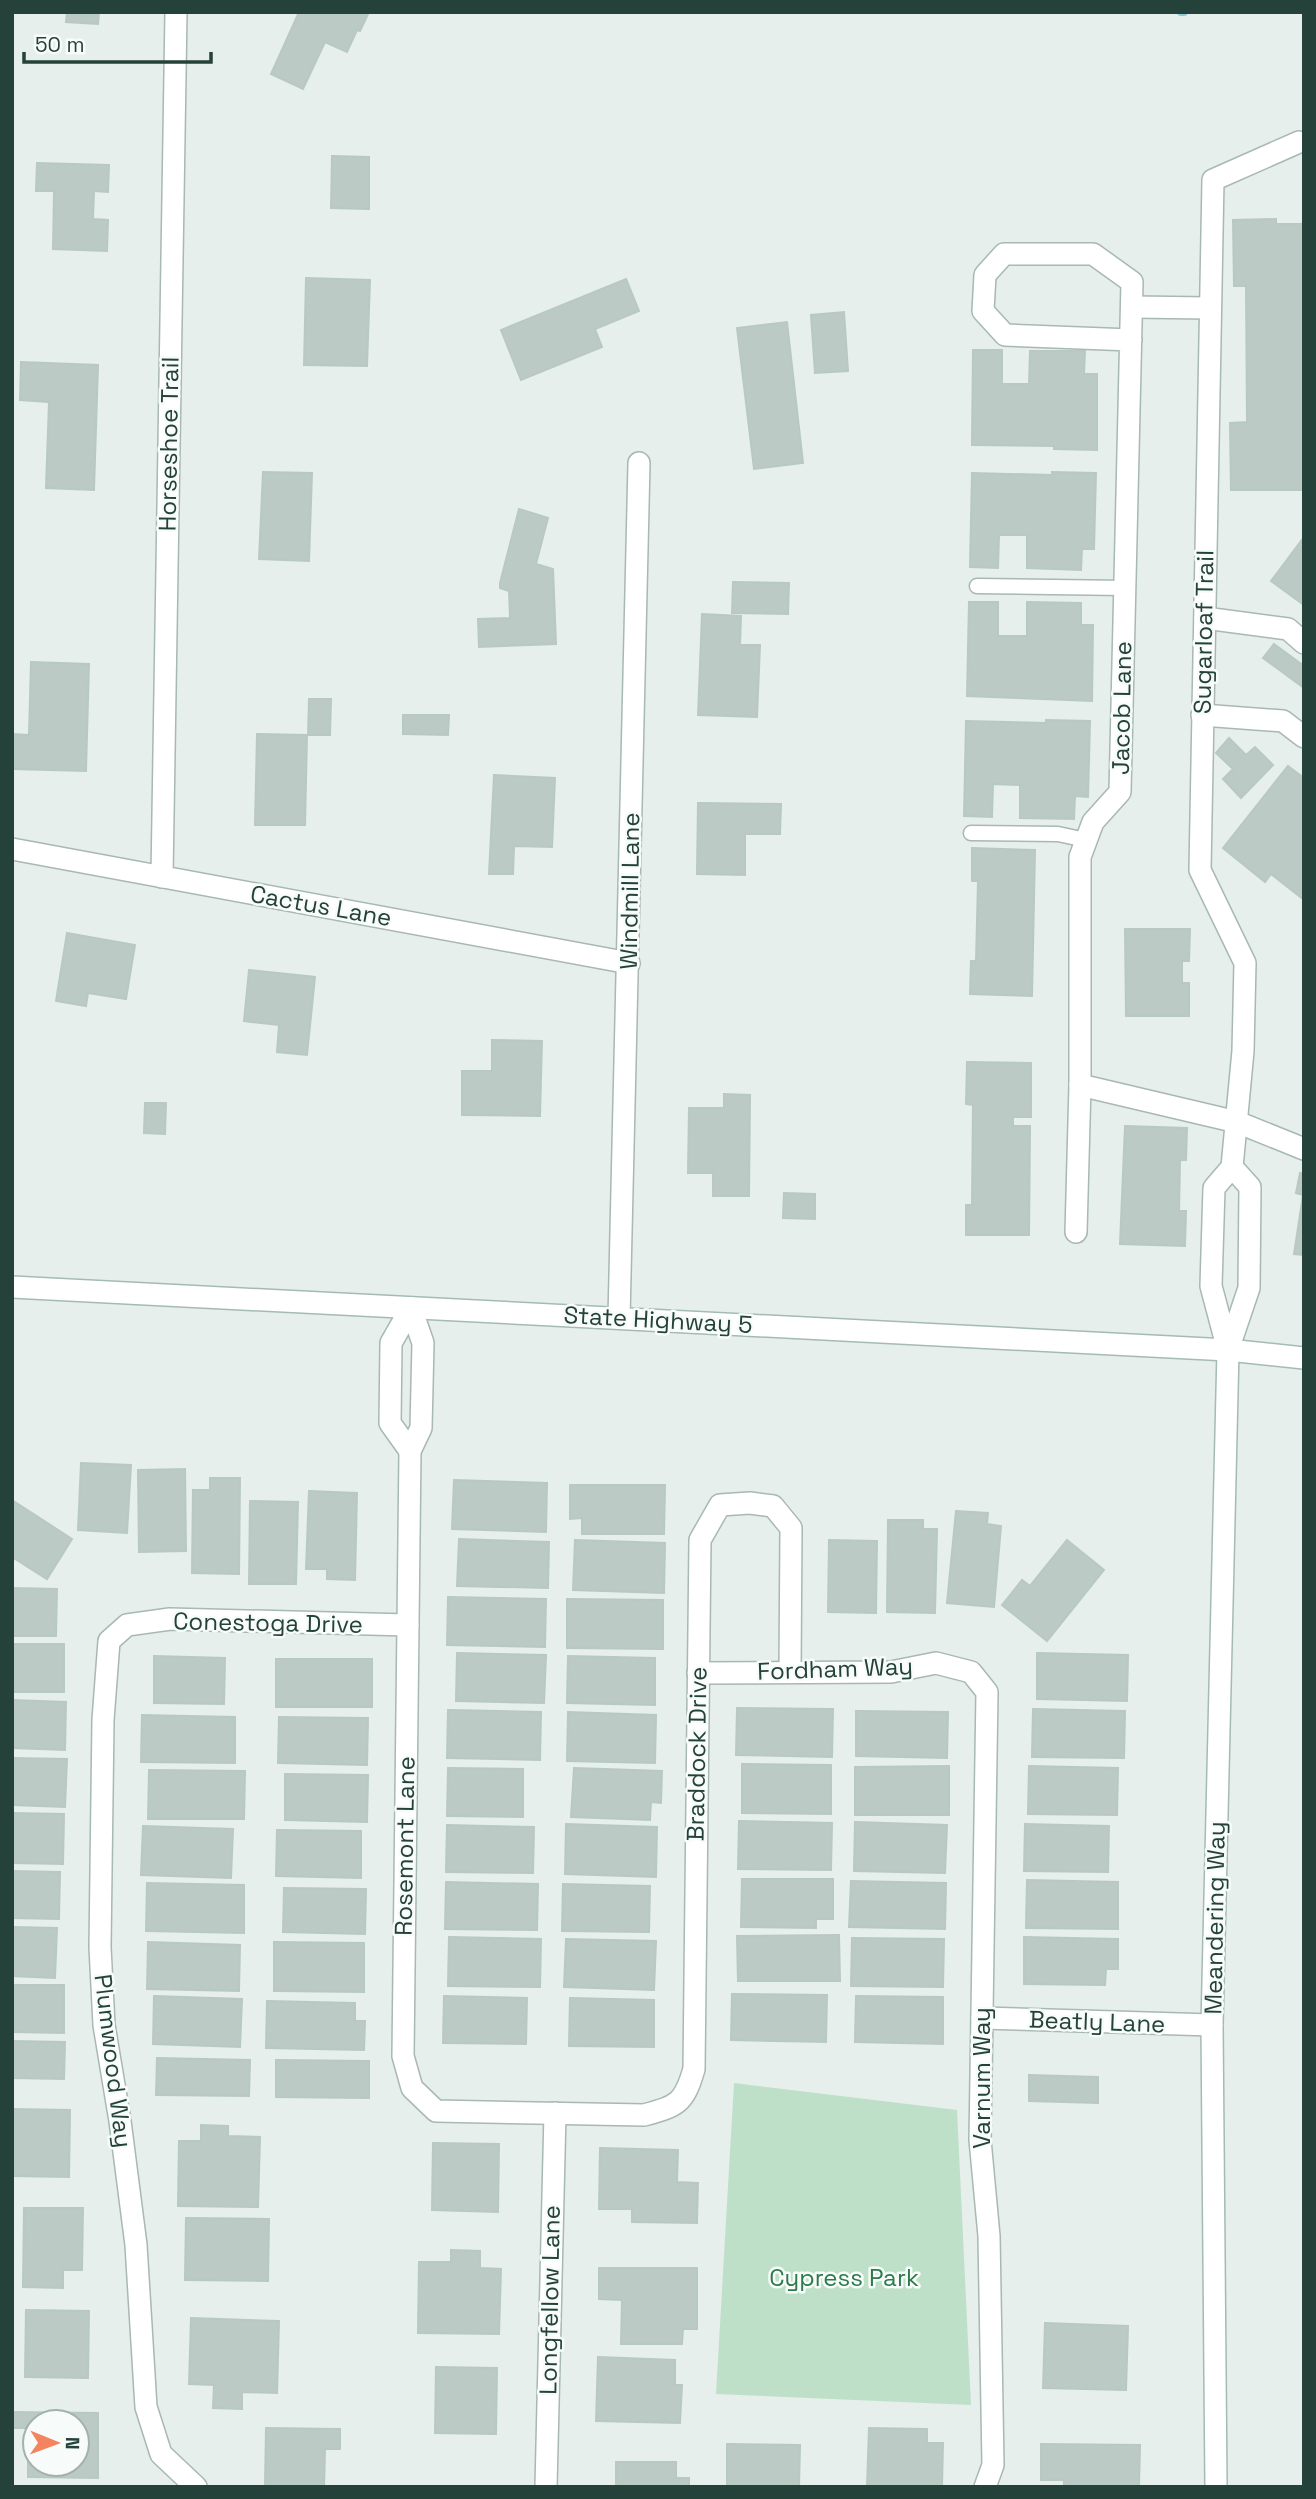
<svg xmlns="http://www.w3.org/2000/svg" width="1316" height="2499" viewBox="0 0 1316 2499" font-family="'Space Grotesk',sans-serif">
<style>
.green{fill:#bfe0c8}
.lines{fill:none;stroke-linecap:round;stroke-linejoin:round}
.stream{stroke:#8ec9d4;stroke-width:8}
.building{fill:#bbcac4;stroke:#b8c9c2;stroke-width:2;fill-rule:evenodd}
.lane-casing{stroke:#a8b8b2;stroke-width:17}
.street-casing{stroke:#a8b8b2;stroke-width:24}
.secondary-casing{stroke:#a4bbb3;stroke-width:24}
.lane{stroke:#fff;stroke-width:14}
.street{stroke:#fff;stroke-width:21}
.secondary{stroke:#fff;stroke-width:21}
.labels{text-anchor:middle;stroke-width:5;stroke-linejoin:round;paint-order:stroke}
.street-label{font-size:24px;fill:#24423a;stroke:#f7fbf9}
.park-label{font-size:24px;fill:#2d7a4b;stroke:#f7fbf9}
</style>
<rect width="100%" height="100%" fill="#e6efeb"/>
<!-- green -->
<polygon class="green" points="734,2083 957,2110 971,2405 716,2394"/>
<g class="lines">
<!-- stream -->
<polyline class="stream" points="1181,12 1184,12"/>
</g>
<!-- building -->
<g class="building">
<polygon points="67,12 99,12 98,24 66,22"/>
<polygon points="299,12 369,12 360,31 357,30 347,52 325,42 303,89 271,74"/>
<polygon points="332,156 369,157 369,209 331,208"/>
<polygon points="37,163 109,165 108,192 94,191 93,219 108,220 107,251 53,249 54,191 36,191"/>
<polygon points="1276,219 1276,224 1304,224 1304,490 1231,490 1230,423 1247,422 1246,286 1234,286 1233,220"/>
<polygon points="306,278 370,280 367,366 304,365"/>
<polygon points="626,279 639,311 595,329 602,347 521,380 501,330"/>
<polygon points="844,312 848,371 815,373 811,315"/>
<polygon points="787,322 803,463 754,469 737,328"/>
<polygon points="973,350 1002,350 1002,384 1029,384 1030,351 1085,351 1084,374 1097,374 1097,450 1054,449 1054,446 972,445"/>
<polygon points="21,362 98,365 94,490 46,488 49,402 20,400"/>
<polygon points="263,472 312,473 309,561 259,559"/>
<polygon points="1052,472 1096,473 1094,549 1082,549 1081,570 1027,568 1027,535 999,535 998,568 970,567 972,473 1052,475"/>
<polygon points="519,509 548,518 536,564 553,569 556,644 479,647 478,619 510,618 509,591 500,588 500,583"/>
<polygon points="1304,537 1304,605 1271,581"/>
<polygon points="733,582 789,583 788,614 732,613"/>
<polygon points="969,602 998,602 998,636 1027,636 1027,602 1081,603 1081,625 1093,625 1092,701 967,696"/>
<polygon points="702,614 741,616 740,645 760,645 757,717 698,715"/>
<polygon points="1274,644 1304,666 1304,688 1263,658"/>
<polygon points="31,662 89,664 86,771 12,769 12,734 29,735"/>
<polygon points="309,699 331,699 330,735 308,735"/>
<polygon points="403,715 449,715 448,735 403,734"/>
<polygon points="1046,720 1090,721 1088,797 1075,796 1074,819 1020,818 1020,785 993,784 992,817 964,816 966,721 1046,723"/>
<polygon points="257,734 307,735 305,825 255,825"/>
<polygon points="1229,738 1246,755 1255,747 1273,765 1241,798 1223,779 1233,769 1216,753"/>
<polygon points="1288,766 1304,778 1304,900 1271,874 1265,882 1223,848"/>
<polygon points="494,775 555,778 552,847 514,846 513,874 489,874"/>
<polygon points="698,803 781,804 780,834 745,834 745,875 697,874"/>
<polygon points="972,848 1035,850 1032,996 970,994 971,961 976,961 978,881 972,881"/>
<polygon points="1125,929 1190,929 1189,961 1182,961 1182,983 1189,983 1189,1016 1126,1016"/>
<polygon points="67,933 135,945 126,999 88,993 86,1006 56,1001"/>
<polygon points="249,970 315,977 307,1055 277,1052 279,1025 244,1021"/>
<polygon points="492,1040 542,1041 540,1116 462,1115 462,1071 492,1071"/>
<polygon points="967,1062 1031,1063 1031,1117 1013,1117 1013,1126 1030,1126 1029,1235 966,1235 966,1205 972,1205 973,1105 966,1104"/>
<polygon points="724,1094 750,1095 749,1196 713,1196 713,1173 688,1173 689,1108 724,1108"/>
<polygon points="145,1103 166,1103 165,1134 144,1133"/>
<polygon points="1125,1126 1187,1128 1186,1160 1180,1160 1179,1211 1186,1211 1185,1246 1120,1244"/>
<polygon points="1300,1173 1304,1174 1304,1255 1294,1254 1303,1195 1296,1193"/>
<polygon points="784,1193 815,1194 815,1219 783,1218"/>
<polygon points="81,1463 131,1465 127,1533 78,1530"/>
<polygon points="185,1469 186,1551 139,1552 138,1470"/>
<polygon points="210,1478 240,1478 239,1574 192,1573 193,1490 210,1490"/>
<polygon points="454,1480 547,1483 546,1532 452,1529"/>
<polygon points="570,1485 665,1485 664,1534 582,1534 582,1518 570,1519"/>
<polygon points="309,1491 357,1493 355,1580 327,1579 327,1569 306,1569"/>
<polygon points="12,1500 72,1539 47,1579 12,1557"/>
<polygon points="250,1501 298,1502 296,1584 249,1584"/>
<polygon points="956,1511 988,1513 987,1524 1001,1526 994,1607 947,1603"/>
<polygon points="888,1520 923,1520 923,1529 937,1529 935,1613 887,1612"/>
<polygon points="459,1539 549,1542 548,1588 457,1586"/>
<polygon points="575,1540 665,1543 664,1593 573,1590"/>
<polygon points="829,1540 877,1541 876,1613 828,1612"/>
<polygon points="1067,1540 1104,1570 1047,1641 1002,1605 1022,1580 1030,1586"/>
<polygon points="12,1588 57,1589 56,1636 12,1636"/>
<polygon points="448,1597 546,1599 545,1647 447,1645"/>
<polygon points="567,1599 663,1600 663,1649 567,1648"/>
<rect x="12" y="1644" width="52" height="48"/>
<polygon points="457,1653 546,1655 544,1703 456,1701"/>
<polygon points="1037,1653 1128,1655 1127,1701 1037,1699"/>
<polygon points="154,1656 225,1658 224,1704 154,1703"/>
<polygon points="568,1656 655,1658 655,1705 567,1703"/>
<rect x="276" y="1659" width="96" height="48"/>
<polygon points="12,1700 66,1702 65,1750 12,1748"/>
<polygon points="737,1708 833,1709 832,1757 736,1755"/>
<polygon points="1033,1709 1125,1711 1124,1758 1032,1757"/>
<polygon points="448,1710 541,1712 540,1760 447,1758"/>
<polygon points="856,1711 948,1712 947,1758 856,1756"/>
<polygon points="568,1712 656,1715 655,1763 567,1761"/>
<polygon points="142,1715 235,1717 235,1763 141,1762"/>
<polygon points="279,1717 368,1718 367,1765 278,1763"/>
<polygon points="12,1758 67,1759 65,1807 12,1805"/>
<polygon points="742,1764 831,1765 831,1814 742,1813"/>
<polygon points="949,1766 949,1815 855,1815 855,1767"/>
<polygon points="1029,1766 1118,1768 1117,1815 1028,1814"/>
<polygon points="448,1768 523,1769 523,1817 447,1816"/>
<polygon points="574,1768 662,1771 661,1803 651,1802 650,1820 571,1817"/>
<polygon points="149,1770 245,1771 244,1819 148,1819"/>
<polygon points="285,1774 368,1775 367,1822 285,1820"/>
<polygon points="12,1813 64,1814 63,1864 12,1863"/>
<polygon points="739,1821 832,1823 831,1870 738,1869"/>
<polygon points="855,1822 947,1825 945,1873 854,1871"/>
<polygon points="566,1824 657,1827 656,1877 565,1874"/>
<polygon points="1025,1824 1109,1826 1108,1872 1024,1871"/>
<polygon points="447,1825 534,1827 533,1873 446,1872"/>
<polygon points="143,1826 233,1829 231,1878 141,1875"/>
<polygon points="277,1830 361,1831 361,1878 276,1876"/>
<polygon points="12,1871 60,1872 59,1919 12,1918"/>
<polygon points="742,1879 833,1879 833,1919 816,1919 816,1928 741,1927"/>
<polygon points="1027,1880 1118,1882 1118,1929 1026,1928"/>
<polygon points="851,1881 946,1883 945,1929 849,1927"/>
<polygon points="446,1882 538,1884 537,1930 445,1929"/>
<polygon points="147,1883 244,1885 244,1933 146,1931"/>
<polygon points="563,1884 650,1886 649,1932 562,1931"/>
<polygon points="284,1888 366,1889 365,1934 283,1932"/>
<polygon points="12,1927 57,1928 55,1978 12,1976"/>
<polygon points="839,1935 840,1981 738,1981 737,1936"/>
<polygon points="449,1937 541,1939 540,1987 448,1986"/>
<polygon points="1024,1937 1118,1939 1118,1969 1106,1969 1105,1985 1024,1984"/>
<polygon points="852,1938 944,1939 943,1987 851,1986"/>
<polygon points="566,1939 656,1941 654,1990 564,1987"/>
<polygon points="148,1942 240,1945 239,1991 147,1989"/>
<polygon points="274,1942 364,1943 364,1992 274,1991"/>
<polygon points="12,1985 64,1985 64,2033 12,2032"/>
<polygon points="732,1994 827,1995 826,2042 731,2040"/>
<polygon points="154,1996 242,1999 240,2047 153,2044"/>
<polygon points="444,1996 527,1998 526,2044 443,2043"/>
<polygon points="856,1996 943,1997 943,2044 855,2042"/>
<polygon points="570,1998 654,2000 654,2047 569,2046"/>
<polygon points="267,2001 355,2003 355,2021 365,2021 364,2050 266,2048"/>
<polygon points="12,2041 65,2042 64,2079 12,2078"/>
<polygon points="157,2058 250,2060 249,2096 156,2095"/>
<polygon points="276,2060 369,2061 369,2098 276,2097"/>
<polygon points="1029,2075 1098,2077 1098,2103 1029,2101"/>
<polygon points="12,2109 70,2110 69,2177 12,2176"/>
<polygon points="201,2125 228,2126 228,2136 260,2137 258,2207 178,2206 179,2141 201,2141"/>
<polygon points="433,2143 499,2144 498,2212 432,2210"/>
<polygon points="600,2148 678,2150 677,2182 698,2183 697,2223 632,2222 632,2209 599,2209"/>
<polygon points="24,2208 83,2208 82,2270 63,2270 63,2288 23,2287"/>
<polygon points="186,2218 269,2219 268,2281 185,2280"/>
<polygon points="451,2250 480,2251 480,2268 501,2269 499,2334 418,2333 419,2262 451,2262"/>
<polygon points="599,2268 697,2268 697,2329 683,2329 682,2344 621,2344 622,2300 599,2299"/>
<polygon points="26,2310 89,2311 88,2378 25,2377"/>
<polygon points="191,2318 279,2321 277,2393 242,2392 242,2409 213,2408 214,2385 189,2384"/>
<polygon points="1045,2323 1128,2326 1126,2390 1043,2388"/>
<polygon points="598,2357 675,2360 675,2385 682,2385 680,2423 596,2421"/>
<polygon points="436,2367 497,2368 496,2434 435,2433"/>
<path d="M12,2412L98,2413V2478L28,2477V2428H12ZM35,2422H77V2464H35Z"/>
<polygon points="266,2428 340,2429 340,2449 325,2449 324,2487 265,2487"/>
<polygon points="869,2428 927,2429 927,2443 943,2443 942,2487 867,2487"/>
<polygon points="727,2444 800,2445 799,2487 727,2487"/>
<polygon points="1041,2444 1140,2445 1139,2487 1064,2487 1064,2480 1041,2480"/>
<polygon points="616,2462 676,2462 676,2478 689,2478 689,2487 616,2487"/>
</g>
<g class="lines">
<!-- lane casing -->
<g class="lane-casing">
<g id="lane">
<polyline points="977,586 1125,588"/>
<polyline points="971,833 1058,834 1086,840"/>
</g>
</g>
<!-- street casing -->
<g class="street-casing">
<g id="street">
<polyline points="1132,307 1210,308"/>
<polyline points="1205,618 1288,629 1304,643"/>
<polyline points="1202,715 1283,721 1304,737"/>
<polyline points="12,849 629,963"/>
<polyline points="162,877 176,12"/>
<polyline points="1080,1085 1237,1122 1304,1149"/>
<polyline points="1076,1232 1080,1085 1080,857 1093,822 1120,792 1132,282 1093,254 1004,254 985,275 983,311 1005,335 1131,340"/>
<path d="M411,1308L423,1343L421,1428L410,1451L403,2056L412,2088L436,2111L644,2115C677,2106 684,2104 694,2069L700,1540L720,1505L750,1503L773,1506L791,1528L790,1671"/>
<polyline points="619,1318 639,463"/>
<polyline points="1228,1350 1211,1286 1214,1188 1232,1167 1243,1051 1245,963 1200,870 1213,180 1299,142"/>
<polyline points="1228,1350 1249,1288 1250,1187 1232,1167"/>
<polyline points="410,1451 390,1423 391,1343 411,1308"/>
<polyline points="698,1673 891,1672 936,1663 971,1672 987,1692 980,2140 989,2236 993,2465 985,2487"/>
<polyline points="982,2018 1212,2025"/>
<polyline points="196,2487 161,2454 146,2407 136,2245 120,2121 104,2025 100,1947 103,1720 109,1641 127,1625 170,1619 408,1625"/>
<polyline points="546,2487 555,2113"/>
</g>
</g>
<!-- secondary casing -->
<g class="secondary-casing">
<g id="secondary">
<polyline points="12,1287 1228,1350 1304,1358"/>
<polyline points="1216,2487 1212,2025 1228,1350"/>
</g>
</g>
<!-- lane -->
<use href="#lane" class="lane"/>
<!-- street -->
<use href="#street" class="street"/>
<!-- secondary -->
<use href="#secondary" class="secondary"/>
</g>
<g class="labels">
<!-- street labels -->
<g class="street-label">
<text transform="translate(169 444) rotate(-89)" y="8">Horseshoe Trail</text>
<text transform="translate(1204 632) rotate(-89)" y="8">Sugarloaf Trail</text>
<text transform="translate(1122 708) rotate(-89)" y="8">Jacob Lane</text>
<text transform="translate(630 891) rotate(-89)" y="8">Windmill Lane</text>
<text transform="translate(321 906) rotate(10)" y="8">Cactus Lane</text>
<text transform="translate(658 1320) rotate(3)" y="8">State Highway 5</text>
<text transform="translate(268 1623) rotate(1)" y="8">Conestoga Drive</text>
<text transform="translate(835 1669) rotate(-2)" y="8">Fordham Way</text>
<text transform="translate(697 1754) rotate(-89)" y="8">Braddock Drive</text>
<text transform="translate(405 1846) rotate(-89)" y="8">Rosemont Lane</text>
<text transform="translate(1215 1918) rotate(-89)" y="8">Meandering Way</text>
<text transform="translate(1097 2022) rotate(2)" y="8">Beatly Lane</text>
<text transform="translate(113 2061) rotate(83)" y="8">Plumwood Way</text>
<text transform="translate(982 2078) rotate(-90)" y="8">Varnum Way</text>
<text transform="translate(550 2300) rotate(-89)" y="8">Longfellow Lane</text>
</g>
<!-- park labels -->
<g class="park-label">
<text x="844" y="2286">Cypress Park</text>
</g>
</g>
<!-- border -->
<rect width="1316" height="2499" fill="none" stroke="#24423a" stroke-width="28"/>
<!-- north arrow -->
<g transform="translate(56 2443) rotate(91)"><circle r="33" fill="#f7fbf9" stroke="#a3b1ad" stroke-width="2"/>
<path d="M0-5L12 26L0 18L-12 26Z" fill="#f4845f"/>
<text y="-10" font-size="19" font-weight="bold" text-anchor="middle" fill="#24423a">N</text>
</g>
<!-- scale -->
<path d="M24 52v10h187v-10" fill="none" stroke="#24423a" stroke-width="3.5"/>
<text x="35" y="52" font-size="21" fill="#24423a" stroke="#f7fbf9" stroke-width="5" paint-order="stroke">50 m</text>
</svg>
